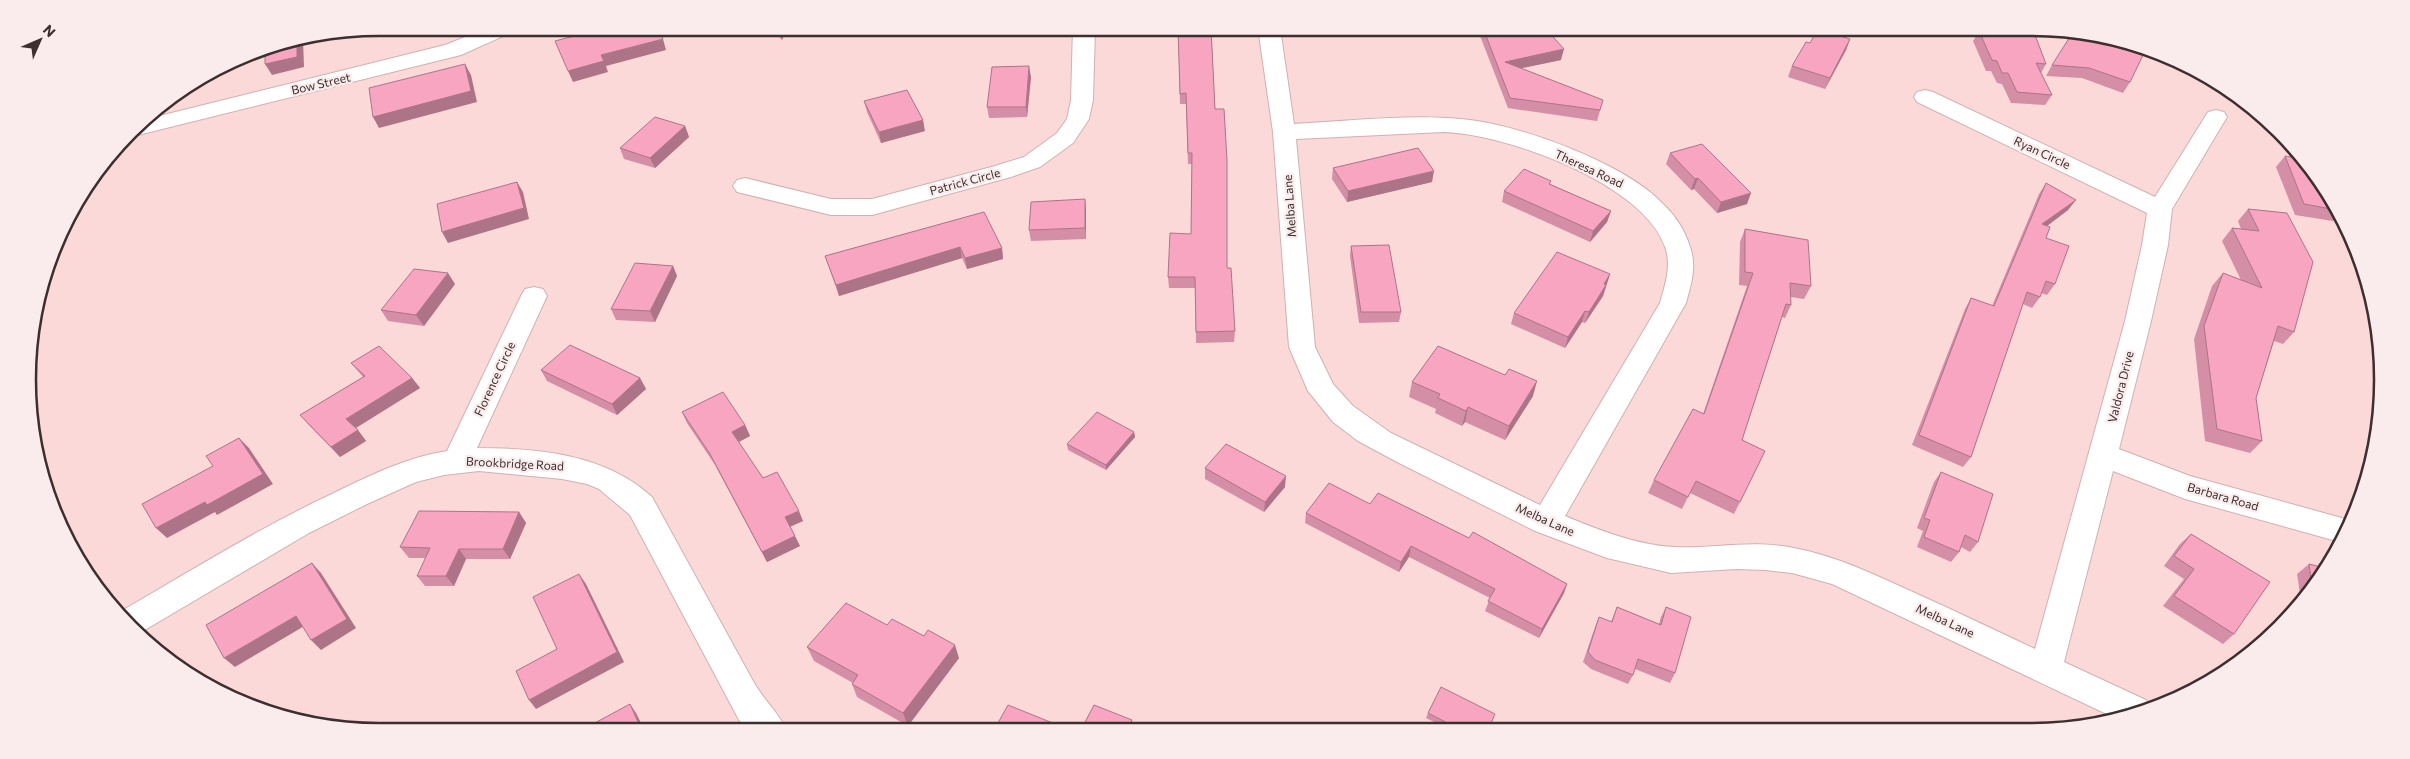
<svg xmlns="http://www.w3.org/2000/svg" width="2410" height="759" viewBox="0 0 2410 759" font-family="Commissioner,sans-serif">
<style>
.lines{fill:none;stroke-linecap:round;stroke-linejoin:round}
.minor-casing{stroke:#d2b0b0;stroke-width:2}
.minor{fill:#fff;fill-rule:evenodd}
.wall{fill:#d48ea6}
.shaded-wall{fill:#ad7487}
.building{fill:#f7a5c1;stroke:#ad7487}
.labels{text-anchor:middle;stroke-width:4.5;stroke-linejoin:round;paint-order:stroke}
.street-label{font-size:12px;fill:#3d2f2f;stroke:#faecec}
.rim{fill:none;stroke:#3d2f2f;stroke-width:2.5}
</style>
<rect width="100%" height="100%" fill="#fcd9d9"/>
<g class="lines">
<!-- minor casing -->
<g class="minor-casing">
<g id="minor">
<polygon points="488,28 516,28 512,32 461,55 134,136 129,135 143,120 445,45"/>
<polygon points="1073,28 1095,28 1093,100 1089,119 1073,143 1040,167 1011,177 872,215 831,215 737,192 733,186 737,180 745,178 831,199 872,199 995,166 1024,157 1057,133 1067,119 1071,100"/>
<path d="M1258,28H1280L1294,124C1347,121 1410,114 1461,119C1516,123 1624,163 1662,203C1675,215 1685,230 1690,247C1697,266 1691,285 1686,303L1565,516C1599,530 1636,545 1674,547C1716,549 1750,539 1794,548C1837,556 1875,575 1915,593C1955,611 1995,630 2035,649L2125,321L2142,245L2147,213L1917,102L1914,97L1917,92L1925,90L1933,92L2155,197L2208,112L2216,110L2224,112L2227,117L2172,209L2168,245L2151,321L2119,449L2190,476L2349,520L2340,542L2185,499L2113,471L2064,662L2146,700L2149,707L2113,717L1832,584L1792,573L1765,570L1737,569L1671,573L1607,558L1535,531L1399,463L1358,441L1333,422L1308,391L1289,347L1273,132ZM1444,132C1506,134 1643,183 1665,247C1672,265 1665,285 1660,303L1540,505L1391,433L1353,406L1333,384L1315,347L1296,139Z"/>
<path d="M534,287L543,289L547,296L477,448C538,448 606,454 652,497L753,681C763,699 779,713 787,731H748L739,720L630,515L599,489L587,484L562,479L479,471L444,475L416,482L367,504L309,533L138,634L118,613C189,572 259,528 334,493C370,475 408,457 447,451L521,296L525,289Z"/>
</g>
</g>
<!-- minor -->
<use href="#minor" class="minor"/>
</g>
<!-- wall -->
<g class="wall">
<polygon points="771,28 787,28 782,40"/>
<polygon points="847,28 886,28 885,32 848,32"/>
<polygon points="1115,28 1211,28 1215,109 1227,268 1235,331 1234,342 1196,343 1195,288 1169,288 1168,277 1191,234 1192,164 1188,164 1186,104 1180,104 1178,28 1115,29"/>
<polygon points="1477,28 1564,28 1563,32 1550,33 1561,60 1521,68 1603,100 1597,121 1508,108"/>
<polygon points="1979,31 2046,64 2041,73 2052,95 2045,105 2011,103 2002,84 1997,83 1991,71 1986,71 1973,41"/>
<polygon points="1850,39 1846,50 1825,89 1788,77 1792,66 1810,43"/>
<polygon points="2145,51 2130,82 2123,93 2082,78 2046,76 2052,65"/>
<polygon points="1031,77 1027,117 989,118 987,107"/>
<polygon points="864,101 925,131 881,143 867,112"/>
<polygon points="685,126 689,137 655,168 624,159 620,148"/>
<polygon points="1670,153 1747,204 1717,213 1694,189 1691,190 1666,164"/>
<polygon points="2285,156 2323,184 2340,215 2333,221 2295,215 2276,167"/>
<polygon points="1333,168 1432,182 1347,202 1332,179"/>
<polygon points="2046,183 2068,210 2047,226 2046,238 2055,284 2047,295 2041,293 2040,297 2032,308 2023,304 1971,457 1963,467 1912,445 1965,309 1971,298 1992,306 2039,194"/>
<polygon points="1550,184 1611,211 1607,222 1590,242 1502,202 1504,191"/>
<polygon points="1085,199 1086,210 1086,239 1031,241 1029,230"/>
<polygon points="2248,209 2287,213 2294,332 2283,344 2274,341 2256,398 2262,441 2250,453 2205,441 2194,339 2212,286 2223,273 2241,280 2222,241 2232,228 2241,229 2238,221"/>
<polygon points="984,212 1002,248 1003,259 967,269 962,258 839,296 825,256"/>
<polygon points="1745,229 1811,286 1804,299 1791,297 1791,305 1785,318 1782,317 1742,440 1765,451 1734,514 1690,493 1682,509 1648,493 1654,480 1703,414 1747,286 1739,285 1740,242"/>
<polygon points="1351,246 1401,312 1399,322 1359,323 1350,256"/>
<polygon points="673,266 677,276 655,322 616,320 611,309"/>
<polygon points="1610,274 1603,296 1585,323 1582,322 1565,348 1511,324 1514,313"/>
<polygon points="455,284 424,326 388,321 381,310"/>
<polygon points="351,363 412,378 420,388 356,428 366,441 340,457 309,425 300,415 363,377"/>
<polygon points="541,370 640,378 646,389 617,415 547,381"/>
<polygon points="1412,382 1533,396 1505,440 1465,422 1462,426 1435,413 1436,409 1409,397"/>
<polygon points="682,412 745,425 750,436 738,442 763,478 803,521 790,527 800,546 767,562 715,465 687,423"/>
<polygon points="1134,432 1135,437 1106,470 1068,450 1067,444"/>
<polygon points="2376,440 2376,448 2374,452 2370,446"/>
<polygon points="1205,468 1285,487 1264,512 1205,479"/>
<polygon points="1941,472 1978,542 1970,552 1961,547 1959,552 1951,562 1917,547 1923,531 1917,528 1934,482"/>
<polygon points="1370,504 1469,538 1567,584 1564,593 1539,638 1485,611 1490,598 1409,557 1399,572 1305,523 1306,513"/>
<polygon points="519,512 526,523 510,559 466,559 454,586 425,586 417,576 426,558 409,558 400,547"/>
<polygon points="2191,534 2234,634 2223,644 2163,606 2184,579 2164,566 2180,544"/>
<polygon points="2309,564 2325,568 2301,600 2297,574"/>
<polygon points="1617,607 1659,624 1661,617 1666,607 1675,673 1670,683 1635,669 1633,675 1628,684 1591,669 1583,662 1595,627 1599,617 1611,622"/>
<polygon points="887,625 959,658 908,726 857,697 852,684 853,683 814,661 807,647"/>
<polygon points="1428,713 1493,718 1488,730 1450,730 1426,718"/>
</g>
<!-- shaded-wall -->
<g class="shaded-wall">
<polygon points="780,28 787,28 782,40 779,29"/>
<polygon points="302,37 303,39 304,67 272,75 265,64 297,39"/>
<polygon points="663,39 666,50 606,66 608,72 573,82 568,71 601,55"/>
<polygon points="1850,39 1846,50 1825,89 1830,78"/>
<polygon points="1564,49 1561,60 1503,72 1505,62"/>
<polygon points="465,64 471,75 477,102 379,128 373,117"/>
<polygon points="1029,66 1031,77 1027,117 1026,107"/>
<polygon points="923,120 925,131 881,143 879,132"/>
<polygon points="685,126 689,137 655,168 650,158"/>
<polygon points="1434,171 1432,182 1347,202 1348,191"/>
<polygon points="1698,178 1694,189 1691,190 1695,179"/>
<polygon points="517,182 523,192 529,219 448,243 442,232"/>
<polygon points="1751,193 1747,204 1717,213 1721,202"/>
<polygon points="1085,199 1086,210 1086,239 1085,228"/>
<polygon points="2076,200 2068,210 2035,235 2042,224"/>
<polygon points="1611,211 1607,222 1590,242 1593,231"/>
<polygon points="960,247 962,258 839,296 836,285"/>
<polygon points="1002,248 1003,259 967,269 965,258"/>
<polygon points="673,266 677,276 655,322 650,311"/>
<polygon points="448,273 455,284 424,326 416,315"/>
<polygon points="1610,274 1603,296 1585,323 1589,312 1604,284"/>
<polygon points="1585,311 1582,322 1565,348 1568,337"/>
<polygon points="412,378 420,388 354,429 346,419"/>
<polygon points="640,378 646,389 617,415 612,404"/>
<polygon points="1537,381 1533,396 1505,440 1509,426"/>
<polygon points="1468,407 1465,422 1462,426 1466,411"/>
<polygon points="745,425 750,436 737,443 732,432"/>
<polygon points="358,430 366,441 340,457 331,447"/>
<polygon points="1134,432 1135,437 1106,470 1106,465"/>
<polygon points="239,438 249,448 273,484 217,515 215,512 167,538 156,528"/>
<polygon points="1286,476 1285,487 1264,512 1265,502"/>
<polygon points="799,511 803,521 789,527 785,517"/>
<polygon points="519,512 526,523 510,559 503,549"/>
<polygon points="795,536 800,546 767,562 762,552"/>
<polygon points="1411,546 1409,557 1399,572 1401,562"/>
<polygon points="459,549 466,559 454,586 446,576"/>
<polygon points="312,563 321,573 356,628 321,650 311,640"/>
<polygon points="579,574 586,584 624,662 536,709 529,700 617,652"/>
<polygon points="1567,584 1564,593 1539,638 1542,629"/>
<polygon points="296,616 306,625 235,667 224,658"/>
<polygon points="955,645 959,658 908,726 903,713"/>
<polygon points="630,704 636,713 645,731 642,731"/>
<polygon points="1132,720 1133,730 1127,730"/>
</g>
<!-- building -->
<g class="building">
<polygon points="605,28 658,28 663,39 601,55 604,61 568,71 555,41"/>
<polygon points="1178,28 1211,28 1215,109 1224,109 1227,160 1227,268 1231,268 1235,331 1196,332 1195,277 1168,277 1170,233 1191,234 1192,153 1188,153 1186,93 1180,94"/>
<polygon points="1483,28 1545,28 1564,49 1505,62 1603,100 1600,110 1510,98"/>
<polygon points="1818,29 1850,39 1830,78 1792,66 1806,42 1810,43"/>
<polygon points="1979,31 2035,35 2046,64 2036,63 2052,95 2017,92 2008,73 2002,73 1997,61 1992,60"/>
<polygon points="2073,32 2091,33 2145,51 2130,82 2089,68 2052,65"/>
<polygon points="297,39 297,57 265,64 265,48"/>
<polygon points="465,64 471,91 373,117 369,88"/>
<polygon points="1029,66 1026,107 987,107 992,67"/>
<polygon points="907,90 923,120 879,132 864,101"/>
<polygon points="655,117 685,126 650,158 620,148"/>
<polygon points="1702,144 1751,193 1721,202 1698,178 1695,179 1670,153"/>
<polygon points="1418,148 1434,171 1348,191 1333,168"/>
<polygon points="2285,156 2303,159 2323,184 2337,210 2304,204"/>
<polygon points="1524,169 1551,181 1549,184 1611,211 1593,231 1504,191"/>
<polygon points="517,182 524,208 442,232 437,204"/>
<polygon points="2046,183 2076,200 2042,224 2050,227 2046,238 2069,246 2055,284 2046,281 2040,297 2027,292 1971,457 1919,435 1971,298 1994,306"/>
<polygon points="1085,199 1085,228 1029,230 1031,202"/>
<polygon points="2248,209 2287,213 2313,262 2294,332 2278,326 2256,398 2262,441 2217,429 2204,326 2223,273 2262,288 2232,228 2259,231"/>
<polygon points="984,212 1002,248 965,258 960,247 836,285 825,256"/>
<polygon points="1745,229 1808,240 1811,286 1790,283 1791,305 1786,304 1742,440 1765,451 1740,502 1696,481 1688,497 1654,480 1693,409 1704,414 1753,273 1745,272"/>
<polygon points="1389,245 1401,312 1361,312 1351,246"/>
<polygon points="1557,252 1610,274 1604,284 1606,285 1589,312 1585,311 1568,337 1514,313"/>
<polygon points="635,263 673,266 650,311 611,309"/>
<polygon points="414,269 448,273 416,315 381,310"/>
<polygon points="570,345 640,378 612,404 541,370"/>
<polygon points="379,346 412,378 346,419 358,430 331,447 300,415 365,376 351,363"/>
<polygon points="1438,346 1505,375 1509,369 1537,381 1509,426 1468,407 1466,411 1438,398 1440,394 1412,382"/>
<polygon points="723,392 745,425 732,432 763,478 777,472 799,511 785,517 795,536 762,552 710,454 682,412"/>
<polygon points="1097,412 1134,432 1106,465 1067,444"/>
<polygon points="239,438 263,474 207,505 205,502 156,528 142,504 213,466 206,456"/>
<polygon points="1226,444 1286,476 1265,502 1205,468"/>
<polygon points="1941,472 1993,494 1978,542 1965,535 1959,552 1924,537 1930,520 1924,518"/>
<polygon points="1329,483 1370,504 1378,493 1469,538 1473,532 1567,584 1542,629 1488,601 1495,589 1411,546 1401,562 1306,513"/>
<polygon points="419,511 519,512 503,549 459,549 446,576 417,576 430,548 400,547"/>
<polygon points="2191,534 2270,582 2234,634 2174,596 2194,569 2174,556"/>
<polygon points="312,563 347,619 311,640 296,616 224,658 206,625"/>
<polygon points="2309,564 2325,568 2312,586"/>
<polygon points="579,574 617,652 529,700 516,671 557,649 533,597"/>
<polygon points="846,603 887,625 892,619 924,636 928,630 955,645 903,713 852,684 858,675 807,647"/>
<polygon points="1617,607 1661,625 1666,607 1691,617 1675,673 1638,659 1633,675 1595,660 1588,652 1599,617 1612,622"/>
<polygon points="1441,687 1495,714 1488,730 1461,730 1428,713"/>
<polygon points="630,704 642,731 580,731"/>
<polygon points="1008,705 1070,730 994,730"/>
<polygon points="1094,705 1132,720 1127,730 1081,730"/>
</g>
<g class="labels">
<!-- street labels -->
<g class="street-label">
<text transform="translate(321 84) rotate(-13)" y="4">Bow Street</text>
<text transform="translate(2042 153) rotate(25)" y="4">Ryan Circle</text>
<text transform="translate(1589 169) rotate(25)" y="4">Theresa Road</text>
<text transform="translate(965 182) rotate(-15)" y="4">Patrick Circle</text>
<text transform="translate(1290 206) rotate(-94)" y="4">Melba Lane</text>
<text transform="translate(495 379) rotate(-65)" y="4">Florence Circle</text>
<text transform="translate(2121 387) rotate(-76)" y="4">Valdora Drive</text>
<text transform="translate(515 464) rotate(3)" y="4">Brookbridge Road</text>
<text transform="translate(2223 497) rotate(16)" y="4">Barbara Road</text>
<text transform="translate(1545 520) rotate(24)" y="4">Melba Lane</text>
<text transform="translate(1945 621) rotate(25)" y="4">Melba Lane</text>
</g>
</g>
<!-- crop -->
<path d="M0 0H2410V759H0ZM379 36H2031A343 343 0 0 1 2374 379V380A343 343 0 0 1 2031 723H379A343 343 0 0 1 36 380V379A343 343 0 0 1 379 36Z" fill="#faecec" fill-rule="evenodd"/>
<path class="rim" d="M379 36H2031A343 343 0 0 1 2374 379V380A343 343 0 0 1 2031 723H379A343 343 0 0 1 36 380V379A343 343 0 0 1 379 36Z"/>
<!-- north arrow -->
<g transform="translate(40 40) rotate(45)" stroke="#faecec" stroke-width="4" paint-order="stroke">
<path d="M0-4L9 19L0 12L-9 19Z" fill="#3d2f2f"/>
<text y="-8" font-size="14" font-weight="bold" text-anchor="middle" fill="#3d2f2f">N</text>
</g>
</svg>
